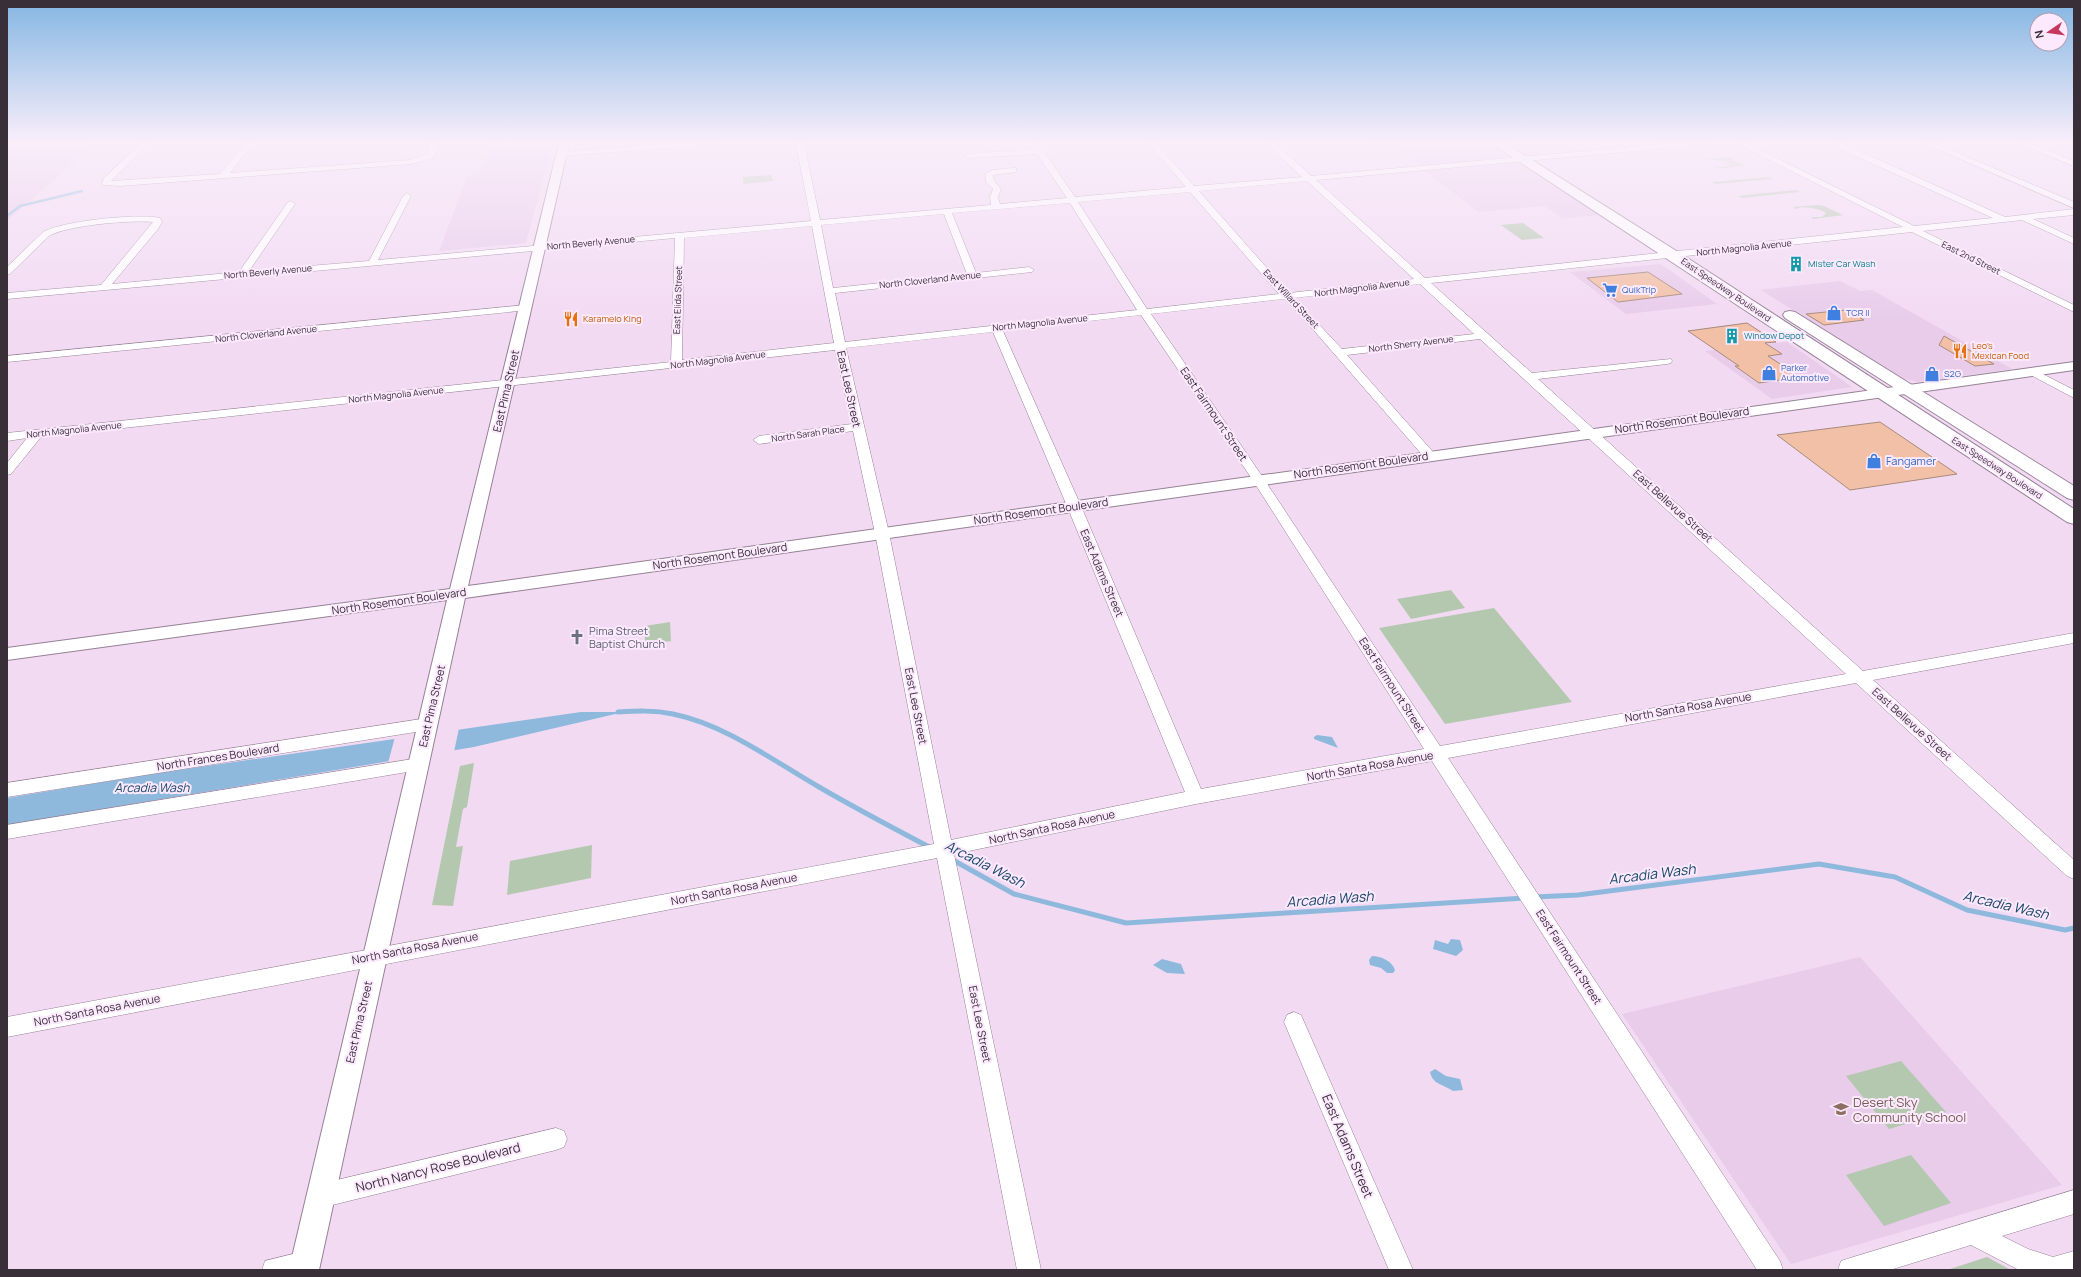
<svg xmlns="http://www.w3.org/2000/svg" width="2081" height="1277" viewBox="0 0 2081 1277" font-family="Manrope,sans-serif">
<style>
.built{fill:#e8ccea}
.green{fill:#b4c8af}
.water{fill:#8fb9dc}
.pier{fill:#f2daf3}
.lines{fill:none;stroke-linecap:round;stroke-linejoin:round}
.stream-far1{stroke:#8fb9dc;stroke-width:2.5}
.stream{stroke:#8fb9dc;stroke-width:5}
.building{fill:#f2c0a6;stroke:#a78b7c}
.minor-casing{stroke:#968197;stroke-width:1}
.tertiary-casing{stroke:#968197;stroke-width:2}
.primary-casing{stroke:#968197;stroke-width:2}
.minor{fill:#fff;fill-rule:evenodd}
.tertiary{fill:#fff;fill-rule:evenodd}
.primary{fill:#fff;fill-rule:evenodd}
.labels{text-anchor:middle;stroke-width:4;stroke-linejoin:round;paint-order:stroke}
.far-street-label{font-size:9px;fill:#382f39;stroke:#fce9fd}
.far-culture-label{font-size:9px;fill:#0d838f;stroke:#fce9fd;text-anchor:start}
.far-shop-label{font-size:9px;fill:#366cbe;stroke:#fce9fd;text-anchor:start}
.far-food-label{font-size:9px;fill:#c56008;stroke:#fce9fd;text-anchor:start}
.street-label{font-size:11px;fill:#382f39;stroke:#fce9fd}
.shop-label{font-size:11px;fill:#366cbe;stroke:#fce9fd;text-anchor:start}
.worship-label{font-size:11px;fill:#5b616d;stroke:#fce9fd;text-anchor:start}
.water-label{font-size:12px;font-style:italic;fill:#18476a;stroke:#fce9fd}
.near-education-label{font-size:13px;fill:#785e54;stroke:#fce9fd;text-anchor:start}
.near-street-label{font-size:13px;fill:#382f39;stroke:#fce9fd}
.near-water-label{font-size:14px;font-style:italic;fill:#18476a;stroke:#fce9fd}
</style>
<rect width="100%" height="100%" fill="#f2daf3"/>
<!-- built -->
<g class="built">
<polygon points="7,143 95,143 7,221"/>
<polygon points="493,143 553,143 526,243 439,251 467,177 482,170"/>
<polygon points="576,143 683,143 573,152"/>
<polygon points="1372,143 1489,143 1600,215 1563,219 1544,206 1479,212 1423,170 1423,166 1395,146 1375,146"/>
<polygon points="1661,264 1717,304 1626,314 1570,272"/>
<polygon points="1840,281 1860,291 1872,290 2012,369 1918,382 1901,378 1761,290"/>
<polygon points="1787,342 1852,387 1772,399 1705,351"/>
<polygon points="1860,957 2062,1185 1791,1264 1622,1014"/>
</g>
<!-- green -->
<g class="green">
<polygon points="1730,157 1736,162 1746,165 1720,169 1716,167 1726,167 1730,164 1724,161 1701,159"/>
<polygon points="771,175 773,181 743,184 743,177"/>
<polygon points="1768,177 1773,179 1716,184 1712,182"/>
<polygon points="1795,190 1800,192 1743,198 1738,196"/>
<path d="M1818,205L1824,206L1843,215L1814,219L1811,217H1822L1826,213C1819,209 1803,205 1796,209L1793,207Z"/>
<polygon points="1523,223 1544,238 1522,240 1501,225"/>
<polygon points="1451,590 1465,608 1411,619 1397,599"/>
<polygon points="1494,608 1572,702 1445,724 1379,628"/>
<polygon points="670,622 671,641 645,645 645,626"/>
<polygon points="474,763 467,807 463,809 456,847 463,846 453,906 432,905 460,766"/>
<polygon points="592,845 591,878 507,895 510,861"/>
<polygon points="1901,1061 1946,1112 1889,1129 1846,1076"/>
<polygon points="1911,1155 1951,1203 1884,1226 1846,1175"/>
<polygon points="1987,1257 2011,1270 1947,1270"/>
</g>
<!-- water -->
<g class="water">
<polygon points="581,712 624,712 474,747 7,825 7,798 151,774"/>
<polygon points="1317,735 1332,737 1338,748 1314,739 1314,737"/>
<polygon points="1451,939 1460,940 1463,950 1456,956 1433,949 1435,940 1448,944"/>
<path d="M1372,956C1381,956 1392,961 1395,970L1393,973H1387L1381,968L1370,965L1369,960Z"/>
<polygon points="1162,959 1181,964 1185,974 1167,973 1153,965"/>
<path d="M1435,1069L1446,1076L1460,1079L1463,1090L1453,1091C1443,1084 1433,1085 1430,1072Z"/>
</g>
<!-- pier -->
<polygon class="pier" points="459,728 454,752 388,763 395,737"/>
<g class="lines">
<!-- stream-far1 -->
<polyline class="stream-far1" points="7,216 20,206 82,191"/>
<!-- stream -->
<g class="stream">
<path d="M618,712C636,711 654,710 673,714C726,725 772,760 819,787C855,808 893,828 931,848"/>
<polyline points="951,859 1014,894 1126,923 1525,898"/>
<polyline points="1534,897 1578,895 1819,864 1895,877 1967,910 2065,930 2074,928"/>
</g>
</g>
<!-- building -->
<g class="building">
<polygon points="1648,272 1682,294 1618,302 1587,278"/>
<polygon points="1846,310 1864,320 1824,325 1806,314"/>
<polygon points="1747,323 1776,342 1765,343 1782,354 1768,356 1800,377 1759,383 1735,366 1739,366 1688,331"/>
<polygon points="1944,336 1994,364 1975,366 1939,345"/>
<polygon points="1880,422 1957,474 1850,490 1777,435"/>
</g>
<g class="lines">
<!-- minor casing -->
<g class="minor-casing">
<g id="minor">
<polygon points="141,143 149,143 111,181 220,174 246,143 254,143 230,173 410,160 427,154 432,143 440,143 433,158 411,164 120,186 103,185 102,183 104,178"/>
<polygon points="680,143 716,143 712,145 561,156 557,154 561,152"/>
<path d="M796,143H804L820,220L991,205L990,197L993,189L986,182L985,174L993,170L1013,168H1016V172L993,175L994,181L1001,189L998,197L1000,204L1067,198L1037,154L968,158L964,156L968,154L1034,149L1030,143H1038L1075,197L1186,187L1148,143H1156L1194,186L1302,177L1266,143H1275L1311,176L1675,143H1705L1701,145L1316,180L1425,278L1903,227L1736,143H1746L1914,226L1993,218L1838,148V144H1844L2005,217L2074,209V215L2033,219L2074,238V244L2022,220L1923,231L2074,305V312L1912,232L1431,283L1532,373L1671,359L1672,361L1671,363L1667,364L1538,379L1863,671L2074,633V643L1873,680L2074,860V879L2067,876L1856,683L1448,758L1780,1261L1783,1270H1757L1432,761L1196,804L954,854L1041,1270H1017L937,858L7,1037V1017L934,844L875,533L853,431L759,444L753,440L759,436L852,424L835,350L41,437L11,474L7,475V463L27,438L7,441V433L671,362L675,238L7,299V293L101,285L153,222C131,220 68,225 49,236L10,274L7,275V267L43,232C62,221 139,213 160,218L162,222L158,229L112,284L239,272L288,202L291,201L295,204L249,271L369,261L403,196L407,193L411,196L378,260L811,221ZM1307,181L1414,279L1289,293L1199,191ZM1190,192L1279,294L1147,309L1078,202ZM1070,203L1137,310L845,342L835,293L1032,272L1034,270L1029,267L976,273L952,213ZM944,214L967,274L833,288L821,225ZM812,226L834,343L682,360L684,238ZM1420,284L1474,334L1342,349L1294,298ZM1284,299L1303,318L1425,458L1429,459L1435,455L1433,452L1347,355L1480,339L1846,674L1440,746L1264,479L1151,314ZM1141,315L1252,479L1424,749L1201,789L1081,506L1003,331ZM993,332L1067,506L1185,792L951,840L889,533L846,348Z"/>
<polygon points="1923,143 1934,143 2074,202 2074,208"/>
<polygon points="2017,143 2028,143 2074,161 2074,166"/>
<polygon points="525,305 529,306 530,308 529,310 7,362 7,356"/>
<polygon points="2031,368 2074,390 2074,398 2027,373 2025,371"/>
<polygon points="428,718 434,720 436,724 434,728 428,730 7,797 7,783"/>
<polygon points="419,758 425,760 427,764 425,768 419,770 7,839 7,825"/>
<polygon points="1294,1012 1301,1015 1413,1270 1389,1270 1284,1022 1287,1015"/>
<polygon points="556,1128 564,1131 567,1139 564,1147 556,1150 320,1208 312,1204 308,1196 312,1188 320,1184"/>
<polygon points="2074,1190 2074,1214 2002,1236 2028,1249 2053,1257 2074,1251 2074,1270 2019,1270 1971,1245 1890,1270 1838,1270 1841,1261 1850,1258"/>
<polygon points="305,1251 314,1254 317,1263 314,1270 262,1270 265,1261"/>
</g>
</g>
<!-- tertiary casing -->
<g class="tertiary-casing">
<polygon id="tertiary" points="559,143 569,143 468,586 2074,362 2074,370 465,598 319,1270 289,1270 447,600 7,660 7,648 450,589"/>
</g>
<!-- primary casing -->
<g class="primary-casing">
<g id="primary">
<polygon points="1491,143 1505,143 1678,252 2074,509 2074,524 2067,522"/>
<polygon points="1790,311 1795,312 2074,486 2074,500 2067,498 1785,318 1783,315 1785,312"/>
</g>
</g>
<!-- minor -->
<use href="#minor" class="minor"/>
<!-- tertiary -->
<use href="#tertiary" class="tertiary"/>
<!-- primary -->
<use href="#primary" class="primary"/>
</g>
<!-- sky -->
<linearGradient id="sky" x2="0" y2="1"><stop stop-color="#84b6e3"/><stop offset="0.44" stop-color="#f9eefa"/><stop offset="1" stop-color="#f9eefa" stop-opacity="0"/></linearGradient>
<rect width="2081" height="322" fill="url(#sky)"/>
<!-- icons -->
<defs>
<g id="building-bare" transform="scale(1.2)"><path d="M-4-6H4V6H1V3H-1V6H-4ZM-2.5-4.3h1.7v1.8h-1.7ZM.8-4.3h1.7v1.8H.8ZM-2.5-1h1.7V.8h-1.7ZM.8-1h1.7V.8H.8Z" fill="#0f9aa8" stroke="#fce9fd" stroke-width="2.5" paint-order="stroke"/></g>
<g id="supermarket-bare" transform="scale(1.2)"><path d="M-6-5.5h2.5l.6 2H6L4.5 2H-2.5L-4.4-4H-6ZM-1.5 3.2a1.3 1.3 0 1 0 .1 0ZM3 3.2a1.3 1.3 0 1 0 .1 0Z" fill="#3f7fe0" stroke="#fce9fd" stroke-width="2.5" paint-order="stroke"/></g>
<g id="shop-bare" transform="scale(1.2)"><path d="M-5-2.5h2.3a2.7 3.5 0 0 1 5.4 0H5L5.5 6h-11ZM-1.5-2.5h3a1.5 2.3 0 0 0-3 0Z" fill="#3f7fe0" stroke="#fce9fd" stroke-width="2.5" paint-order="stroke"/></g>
<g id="restaurant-bare" transform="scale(1.2)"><path d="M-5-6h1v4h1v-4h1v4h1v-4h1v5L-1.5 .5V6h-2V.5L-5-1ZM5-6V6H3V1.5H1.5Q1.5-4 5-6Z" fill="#e8710a" stroke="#fce9fd" stroke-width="2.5" paint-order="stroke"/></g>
<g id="church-bare" transform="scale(1.2)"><path d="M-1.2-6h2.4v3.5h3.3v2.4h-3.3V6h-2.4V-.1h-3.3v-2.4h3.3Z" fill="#6b7280" stroke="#fce9fd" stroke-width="2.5" paint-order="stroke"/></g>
<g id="school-bare" transform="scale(1.2)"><path d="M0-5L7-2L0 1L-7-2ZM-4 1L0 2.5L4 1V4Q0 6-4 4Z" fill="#8d6e63" stroke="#fce9fd" stroke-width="2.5" paint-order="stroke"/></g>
</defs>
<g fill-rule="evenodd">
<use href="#building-bare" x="1796" y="264"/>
<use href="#supermarket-bare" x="1610" y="290"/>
<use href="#shop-bare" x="1834" y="313"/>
<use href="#restaurant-bare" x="571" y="319"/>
<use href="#building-bare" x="1732" y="336"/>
<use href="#restaurant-bare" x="1960" y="351"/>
<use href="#shop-bare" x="1769" y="373"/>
<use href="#shop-bare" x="1932" y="374"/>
<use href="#shop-bare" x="1874" y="461"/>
<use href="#church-bare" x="577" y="637"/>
<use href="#school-bare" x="1841" y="1109"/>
</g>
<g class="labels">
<!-- far-street labels -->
<g class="far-street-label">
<text transform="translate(591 243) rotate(-5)" y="3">North Beverly Avenue</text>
<text transform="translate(1744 248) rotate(-6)" y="3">North Magnolia Avenue</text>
<text transform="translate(1971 258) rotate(26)" y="3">East 2nd Street</text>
<text transform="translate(268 272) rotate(-5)" y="3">North Beverly Avenue</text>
<text transform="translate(930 280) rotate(-6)" y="3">North Cloverland Avenue</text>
<text transform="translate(1362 288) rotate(-7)" y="3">North Magnolia Avenue</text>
<text transform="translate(1726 290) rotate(34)" y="3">East Speedway Boulevard</text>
<text transform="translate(1291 299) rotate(47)" y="3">East Willard Street</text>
<text transform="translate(678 300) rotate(-88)" y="3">East Elida Street</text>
<text transform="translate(1040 323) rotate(-6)" y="3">North Magnolia Avenue</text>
<text transform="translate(266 334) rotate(-6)" y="3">North Cloverland Avenue</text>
<text transform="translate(1411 344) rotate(-7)" y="3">North Sherry Avenue</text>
<text transform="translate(718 360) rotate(-7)" y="3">North Magnolia Avenue</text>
<text transform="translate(396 395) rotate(-6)" y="3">North Magnolia Avenue</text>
<text transform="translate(74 430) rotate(-6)" y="3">North Magnolia Avenue</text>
<text transform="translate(808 434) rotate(-8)" y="3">North Sarah Place</text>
<text transform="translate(1997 468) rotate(33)" y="3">East Speedway Boulevard</text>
</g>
<!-- far-culture labels -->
<g class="far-culture-label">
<text x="1808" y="267">Mister Car Wash</text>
<text x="1744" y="339">Window Depot</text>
</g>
<!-- far-shop labels -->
<g class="far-shop-label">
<text x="1622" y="293">QuikTrip</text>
<text x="1846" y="316">TCR II</text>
<text x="1781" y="371">Parker<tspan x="1781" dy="10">Automotive</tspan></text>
<text x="1944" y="377">S2G</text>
</g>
<!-- far-food labels -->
<g class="far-food-label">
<text x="583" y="322">Karamelo King</text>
<text x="1972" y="349">Leo's<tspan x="1972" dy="10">Mexican Food</tspan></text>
</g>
<!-- street labels -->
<g class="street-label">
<text transform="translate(849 389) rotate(78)" y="4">East Lee Street</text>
<text transform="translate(506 391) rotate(-77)" y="4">East Pima Street</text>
<text transform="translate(1214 414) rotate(56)" y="4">East Fairmount Street</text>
<text transform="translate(1682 420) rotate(-8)" y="4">North Rosemont Boulevard</text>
<text transform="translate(1361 465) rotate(-8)" y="4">North Rosemont Boulevard</text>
<text transform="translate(1673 506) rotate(42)" y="4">East Bellevue Street</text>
<text transform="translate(1041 511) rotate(-8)" y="4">North Rosemont Boulevard</text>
<text transform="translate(720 556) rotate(-8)" y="4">North Rosemont Boulevard</text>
<text transform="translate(1102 573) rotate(67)" y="4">East Adams Street</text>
<text transform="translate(399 601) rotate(-8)" y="4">North Rosemont Boulevard</text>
<text transform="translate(1392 685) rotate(57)" y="4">East Fairmount Street</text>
<text transform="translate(432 706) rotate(-77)" y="4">East Pima Street</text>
<text transform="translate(916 706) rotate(79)" y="4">East Lee Street</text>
<text transform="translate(1688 707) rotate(-10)" y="4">North Santa Rosa Avenue</text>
<text transform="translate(1912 724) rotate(42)" y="4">East Bellevue Street</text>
<text transform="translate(218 757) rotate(-9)" y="4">North Frances Boulevard</text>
<text transform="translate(1370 766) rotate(-10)" y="4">North Santa Rosa Avenue</text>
<text transform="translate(1052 827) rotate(-12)" y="4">North Santa Rosa Avenue</text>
<text transform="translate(734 889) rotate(-11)" y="4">North Santa Rosa Avenue</text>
<text transform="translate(415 948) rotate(-11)" y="4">North Santa Rosa Avenue</text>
<text transform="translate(1569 957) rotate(57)" y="4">East Fairmount Street</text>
<text transform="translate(97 1010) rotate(-11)" y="4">North Santa Rosa Avenue</text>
<text transform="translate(359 1022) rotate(-77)" y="4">East Pima Street</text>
<text transform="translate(980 1024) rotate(79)" y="4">East Lee Street</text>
</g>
<!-- shop labels -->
<g class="shop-label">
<text x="1886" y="465">Fangamer</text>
</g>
<!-- worship labels -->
<g class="worship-label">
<text x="589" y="635">Pima Street<tspan x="589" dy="13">Baptist Church</tspan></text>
</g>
<!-- water labels -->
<g class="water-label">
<text x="152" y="792">Arcadia Wash</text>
</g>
<!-- near-education labels -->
<g class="near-education-label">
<text x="1853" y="1107">Desert Sky<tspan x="1853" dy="15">Community School</tspan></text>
</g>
<!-- near-street labels -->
<g class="near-street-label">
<text transform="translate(1348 1146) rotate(67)" y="5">East Adams Street</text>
<text transform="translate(438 1167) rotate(-14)" y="5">North Nancy Rose Boulevard</text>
</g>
<!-- near-water labels -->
<g class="near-water-label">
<text transform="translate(985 864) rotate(27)" y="5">Arcadia Wash</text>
<text transform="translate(1652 874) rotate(-7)" y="5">Arcadia Wash</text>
<text transform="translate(1330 899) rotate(-4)" y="5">Arcadia Wash</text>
<text transform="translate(2006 905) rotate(13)" y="5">Arcadia Wash</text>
</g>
</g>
<!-- border -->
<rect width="2081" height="1277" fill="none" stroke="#382f39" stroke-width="16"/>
<!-- north arrow -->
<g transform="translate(2049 32) rotate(257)"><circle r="19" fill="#fce9fd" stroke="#ae9faf"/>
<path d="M0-3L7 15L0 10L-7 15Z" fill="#c7385e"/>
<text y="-6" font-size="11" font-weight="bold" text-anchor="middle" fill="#382f39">N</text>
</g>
</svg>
